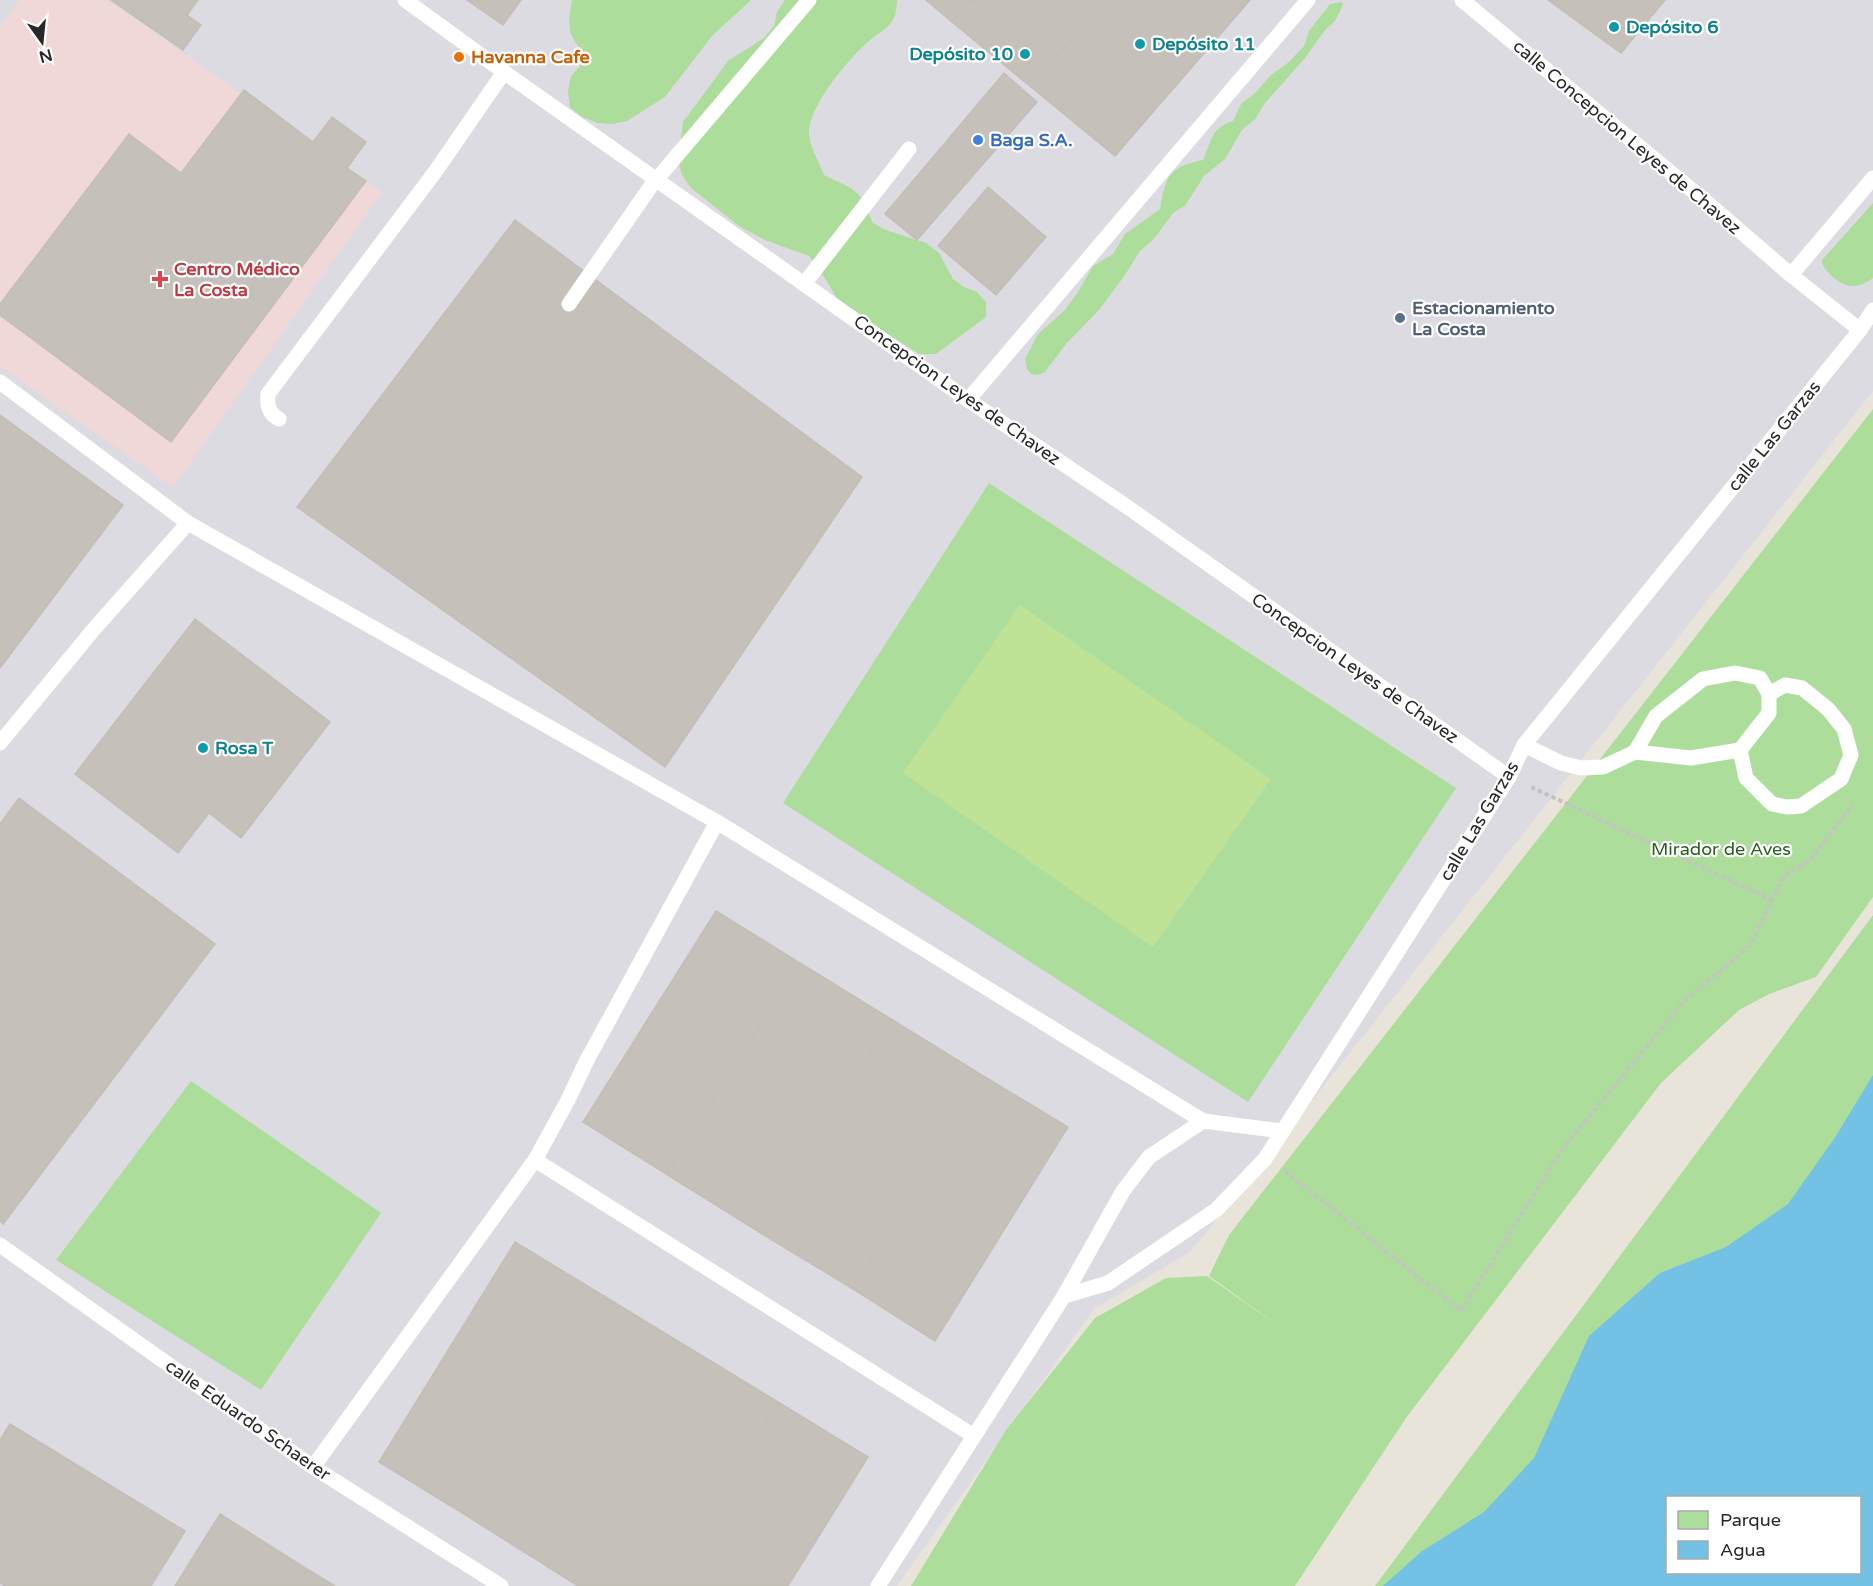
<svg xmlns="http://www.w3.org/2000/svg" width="1873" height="1586" viewBox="0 0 1873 1586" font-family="'Varela Round',sans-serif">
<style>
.industrial{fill:#dddbe2}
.medical{fill:#f0d8d8}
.green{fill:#addd9a;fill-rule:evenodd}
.pitch{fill:#bfe396}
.water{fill:#73c1e5;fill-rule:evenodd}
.building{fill:#c5c0ba;stroke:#c4bfb4;stroke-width:1.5}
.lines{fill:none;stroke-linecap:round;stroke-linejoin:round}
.path{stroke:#c3c3c3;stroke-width:4;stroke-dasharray:4.5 3;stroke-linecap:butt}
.lane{stroke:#fff;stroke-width:15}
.culture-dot{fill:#0f9aa8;stroke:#fff;stroke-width:2}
.food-dot{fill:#e8710a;stroke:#fff;stroke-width:2}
.shop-dot{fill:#3f7fe0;stroke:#fff;stroke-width:2}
.health-dot{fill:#e0444e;stroke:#fff;stroke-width:2}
.service-dot{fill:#5c6f8a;stroke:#fff;stroke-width:2}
.labels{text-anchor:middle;stroke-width:4.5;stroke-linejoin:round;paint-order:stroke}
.culture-label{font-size:18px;font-weight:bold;fill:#0d838f;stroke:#fff;text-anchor:start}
.food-label{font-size:18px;font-weight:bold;fill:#c56008;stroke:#fff;text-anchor:start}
.street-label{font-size:18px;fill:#282828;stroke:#fff}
.shop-label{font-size:18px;font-weight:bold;fill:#366cbe;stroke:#fff;text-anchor:start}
.health-label{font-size:18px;font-weight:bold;fill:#be3a42;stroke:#fff;text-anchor:start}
.service-label{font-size:18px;font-weight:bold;fill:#4e5e75;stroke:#fff;text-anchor:start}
.park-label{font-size:18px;fill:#285e1e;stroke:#fff}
</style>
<rect width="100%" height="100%" fill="#e9e4da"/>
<!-- industrial -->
<polygon class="industrial" points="0,0 1873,0 1873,391 1247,1183 1190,1252 1094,1309 897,1586 0,1586"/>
<!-- medical -->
<polygon class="medical" points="20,0 107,0 382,192 173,487 0,366 0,28"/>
<!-- green -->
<g class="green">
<path d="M572,0H751L712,36L665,97L627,121L612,124L598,123L582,117L570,107L568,92L571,76L580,66L583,52C566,32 568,25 572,0Z"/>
<path d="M785,0H897C897,5 896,13 894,18C889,29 878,33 870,40C850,57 806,108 809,136C810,146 820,164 824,175L851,188L861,197L873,223L886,230L926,243L939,253L953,279L964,287L977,292L986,302V317L936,354H919L894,338L877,335L842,307L826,280L809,256L765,240L739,226L691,188L682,175L678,161L683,122L728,61L764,38L774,26L777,12Z"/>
<path d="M1342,2L1343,5L1335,21L1325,30L1305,58L1265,103L1255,119L1242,130L1225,159L1204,176L1185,206L1174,212L1153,240L1140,251L1125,275L1099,310L1066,344L1045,372L1038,375L1031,374L1027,369L1025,359L1038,334L1065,310L1078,292L1093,266L1113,254L1125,234L1160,209C1166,175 1169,167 1203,160C1213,139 1210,129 1233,121L1241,104L1255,93L1271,75L1289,62L1304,46L1309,31L1330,4Z"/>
<path d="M1873,203V278C1858,289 1847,289 1833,277C1827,271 1823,269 1822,260Z"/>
<polygon points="1873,409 1873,897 1816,977 1769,994 1739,1010 1661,1083 1406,1418 1295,1586 911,1586 1006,1430 1095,1318 1166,1278 1207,1276 1287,1332 1209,1276 1229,1235"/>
<polygon points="989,483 1456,788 1248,1102 783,803"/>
<path d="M1873,915V1586H1375ZM1668,1498H1860V1572H1668Z"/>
<polygon points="191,1081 381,1213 261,1390 56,1260"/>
</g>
<!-- pitch -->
<polygon class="pitch" points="1020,605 1271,779 1153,947 903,773"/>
<!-- water -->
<path class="water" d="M1873,1075V1586H1383L1421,1552L1484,1512L1534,1458L1589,1336L1660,1273L1726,1247L1788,1204L1836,1136ZM1668,1498H1860V1572H1668Z"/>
<!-- building -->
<g class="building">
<polygon points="111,0 198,0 187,15 201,25 183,50"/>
<polygon points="467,0 521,0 503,25"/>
<polygon points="926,0 971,0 952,22"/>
<polygon points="971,0 1105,0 1031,87 952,22"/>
<polygon points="1105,0 1250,0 1115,156 1031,87"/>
<polygon points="1548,0 1665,0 1621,53"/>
<polygon points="1004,73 1037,102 917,240 885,214"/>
<polygon points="244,90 313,142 332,117 366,142 347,168 366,181 171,442 0,315 0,304 129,134 181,173"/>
<polygon points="988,187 1046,237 996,295 938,246"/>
<polygon points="515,220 862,477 665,767 297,507"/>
<polygon points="0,415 123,505 0,668"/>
<polygon points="195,619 330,722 241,838 209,813 178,853 75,774"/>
<polygon points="19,798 215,944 3,1224 0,1221 0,824"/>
<polygon points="716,911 800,963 666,1174 583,1122"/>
<polygon points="800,963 891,1019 759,1232 666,1174"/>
<polygon points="891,1019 985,1077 853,1289 759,1232"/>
<polygon points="985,1077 1068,1127 935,1341 853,1289"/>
<polygon points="515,1242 604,1296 467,1516 379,1462"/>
<polygon points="604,1296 686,1346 548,1567 467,1516"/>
<polygon points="686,1346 778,1402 664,1586 578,1586 548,1567"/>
<polygon points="778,1402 868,1457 788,1586 664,1586"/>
<polygon points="10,1424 185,1531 151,1586 5,1586 0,1583 0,1440"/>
<polygon points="220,1514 307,1569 296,1586 175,1586"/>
<polygon points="307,1569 335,1586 296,1586"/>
</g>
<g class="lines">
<!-- path -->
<g class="path">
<polyline points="1531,787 1772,900"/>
<polyline points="1285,1171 1461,1311 1561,1151 1684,1001 1750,946 1783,877 1811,859 1853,804"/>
</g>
<!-- lane -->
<g class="lane">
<polyline points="405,0 504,72 968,400 1126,506 1509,777"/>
<polyline points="1462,0 1710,205 1791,275 1860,330"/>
<polyline points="1791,275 1873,178"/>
<polyline points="804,284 909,149"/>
<polyline points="569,304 651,186 809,0"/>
<polyline points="0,382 188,523 717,822 1203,1121 1282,1131"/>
<polyline points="968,400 1308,0"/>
<path d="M279,419C268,413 267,405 268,394L435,172L504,72"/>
<polyline points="0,743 94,629 188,523"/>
<polyline points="1524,745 1561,763 1581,768 1603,767 1635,752 1691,758 1740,750 1769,713 1769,694 1760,678 1735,673 1703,679 1656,716 1635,752"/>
<polyline points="1740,750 1746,778 1772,804 1787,807 1801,806 1841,779 1851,755 1844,729 1828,709 1802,688 1785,685 1769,694"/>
<polyline points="535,1160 974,1436"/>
<polyline points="0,1245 313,1467 501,1586"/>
<polyline points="1064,1296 1108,1283 1216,1210 1265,1159 1509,777 1524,745 1860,330 1873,310"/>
<polyline points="313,1467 535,1160 568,1100 586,1062 717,822"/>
<polyline points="878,1586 1064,1296 1123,1191 1149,1157 1203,1121"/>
</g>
</g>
<!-- markers -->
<g class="culture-dot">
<circle cx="1614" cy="27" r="6"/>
<circle cx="1140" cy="44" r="6"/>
<circle cx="1025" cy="54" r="6"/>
<circle cx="203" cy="748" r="6"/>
</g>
<circle class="food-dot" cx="459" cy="57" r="6"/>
<circle class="shop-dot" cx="978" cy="140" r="6"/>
<path class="health-dot" d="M157 270h6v6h6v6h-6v6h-6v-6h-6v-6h6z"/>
<circle class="service-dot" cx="1400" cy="318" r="6"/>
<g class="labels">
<!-- culture labels -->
<g class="culture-label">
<text x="1626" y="33">Depósito 6</text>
<text x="1152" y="50">Depósito 11</text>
<text x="1013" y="60" text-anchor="end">Depósito 10</text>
<text x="215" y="754">Rosa T</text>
</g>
<!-- food labels -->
<g class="food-label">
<text x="471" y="63">Havanna Cafe</text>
</g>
<!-- street labels -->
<g class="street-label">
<text transform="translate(1627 137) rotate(40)" y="6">calle Concepcion Leyes de Chavez</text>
<text transform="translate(957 390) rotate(35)" y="6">Concepcion Leyes de Chavez</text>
<text transform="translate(1774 436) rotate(-51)" y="6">calle Las Garzas</text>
<text transform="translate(1355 668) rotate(35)" y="6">Concepcion Leyes de Chavez</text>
<text transform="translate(1479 821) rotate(-59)" y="6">calle Las Garzas</text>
<text transform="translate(248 1420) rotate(35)" y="6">calle Eduardo Schaerer</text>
</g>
<!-- shop labels -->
<g class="shop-label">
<text x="990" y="146">Baga S.A.</text>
</g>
<!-- health labels -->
<g class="health-label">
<text x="174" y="275">Centro Médico<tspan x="174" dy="21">La Costa</tspan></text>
</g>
<!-- service labels -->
<g class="service-label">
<text x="1412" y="314">Estacionamiento<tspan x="1412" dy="21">La Costa</tspan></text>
</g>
<!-- park labels -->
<g class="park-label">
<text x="1721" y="855">Mirador de Aves</text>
</g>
</g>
<!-- legend -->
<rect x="1666" y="1496" width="195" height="78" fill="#ffffff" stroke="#a9a9a9" stroke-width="1.5"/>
<rect x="1678" y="1511" width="30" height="18" fill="#addd9a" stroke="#a9a9a9" stroke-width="1.5"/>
<text x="1720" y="1526" font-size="18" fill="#282828">Parque</text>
<rect x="1678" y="1541" width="30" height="18" fill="#73c1e5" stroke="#a9a9a9" stroke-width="1.5"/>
<text x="1720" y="1556" font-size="18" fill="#282828">Agua</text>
<!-- north arrow -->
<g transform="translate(42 42) rotate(165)" stroke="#ffffff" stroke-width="4.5" paint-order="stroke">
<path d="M0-4.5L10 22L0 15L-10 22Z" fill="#282828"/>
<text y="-9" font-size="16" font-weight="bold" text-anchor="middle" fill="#282828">N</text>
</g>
</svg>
